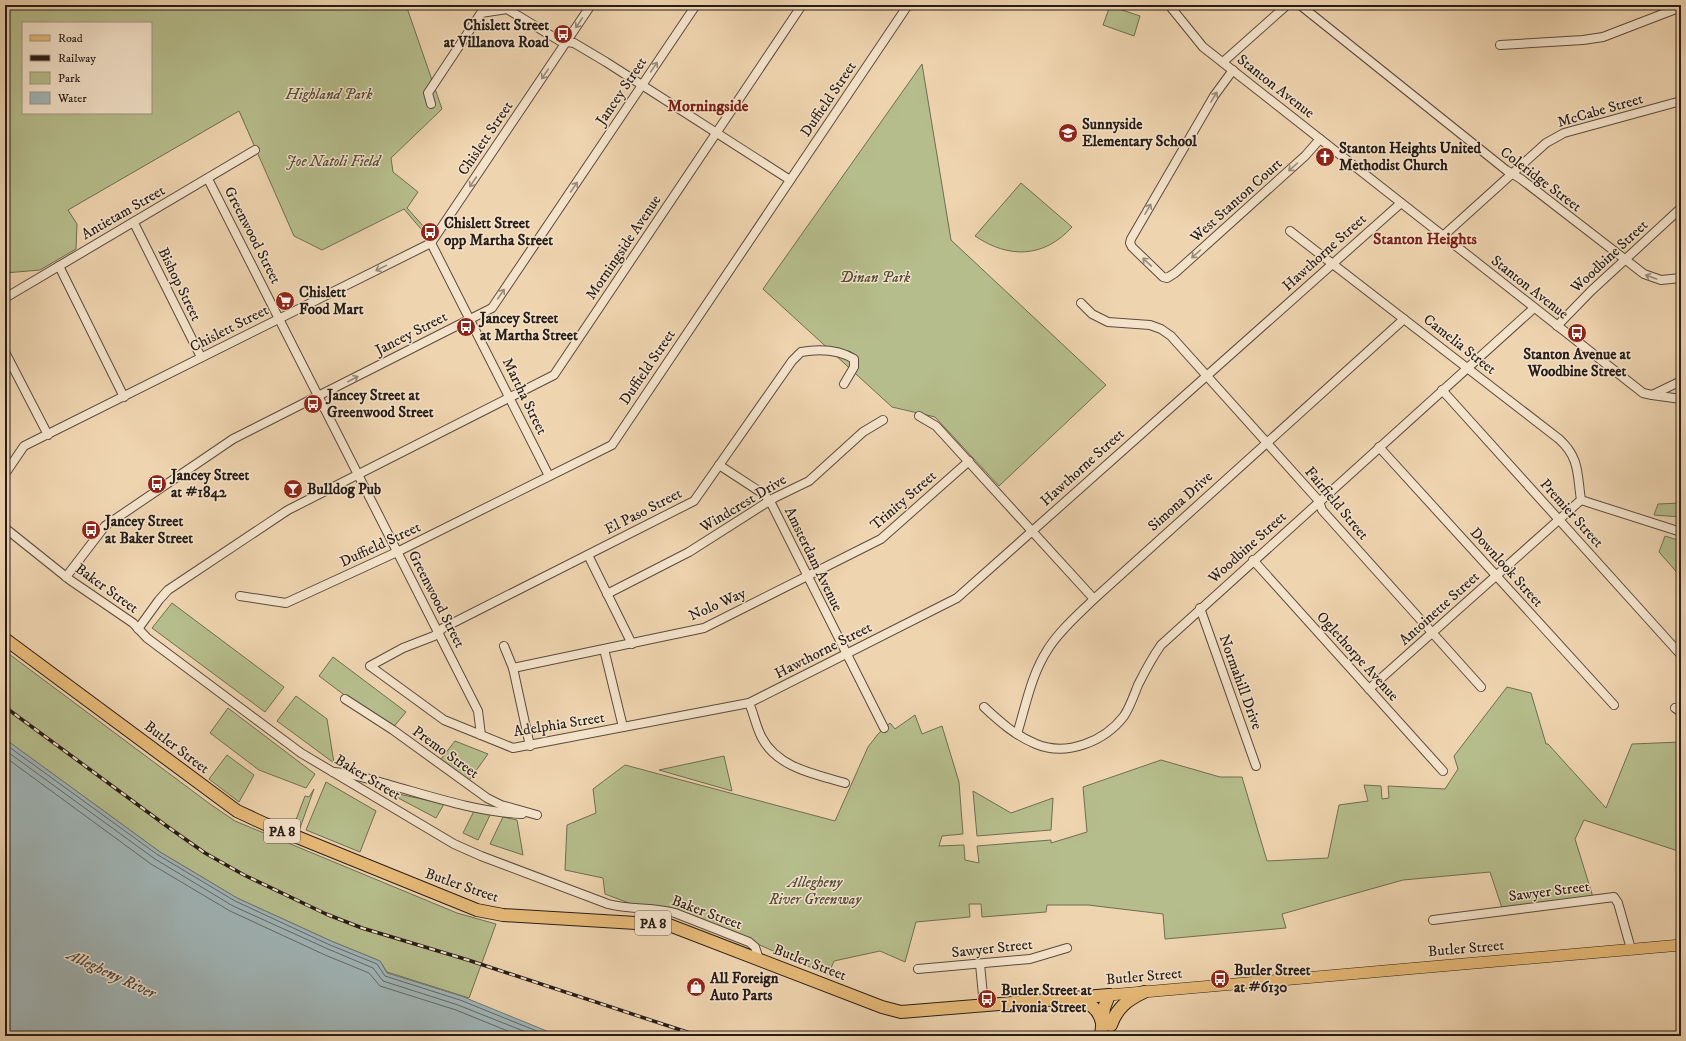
<svg xmlns="http://www.w3.org/2000/svg" width="1686" height="1041" viewBox="0 0 1686 1041" font-family="'IM FELL DW Pica',serif">
<style>
.green{fill:#b6bd8c;stroke:#6f6d52;fill-rule:evenodd}
.water{fill:#a0b5b7;stroke:#707877}
.lines{fill:none;stroke-linecap:round;stroke-linejoin:round}
.shore{stroke:#646968;stroke-width:1}
.minor-casing{stroke:#5a4b3e;stroke-width:10}
.major-casing{stroke:#281d18;stroke-width:12}
.highway-casing{stroke:#281d18;stroke-width:14}
.minor{stroke:#f4e3cb;stroke-width:8}
.major{stroke:#e7ba78;stroke-width:11}
.highway{stroke:#e7ba78;stroke-width:12}
.rail-casing{stroke:#281d18;stroke-width:3.5}
.rail{stroke:#f4e3cb;stroke-width:2;stroke-dasharray:6;stroke-linecap:butt}
.oneway{stroke:#988a7a}
.labels{text-anchor:middle;stroke-width:3;stroke-linejoin:round;paint-order:stroke}
.shield{fill:#f4e3cb;stroke:#65584e;stroke-width:1}
.shield-label{font-size:14px;font-weight:bold;fill:#281d18}
.poi-label{font-size:15px;font-weight:bold;fill:#281d18;stroke:#f4e3cb;text-anchor:start}
.street-label{font-size:15px;fill:#281d18;stroke:#f4e3cb}
.park-label{font-size:15px;font-style:italic;fill:#534d3b;stroke:#f4e3cb}
.neighbourhood-label{font-size:16px;font-weight:bold;fill:#7a1f14;stroke:#f4e3cb}
.water-label{font-size:16px;font-style:italic;fill:#4c4b48;stroke:#f4e3cb}
</style>
<rect width="100%" height="100%" fill="#eed4af"/>
<filter id="stains"><feTurbulence type="fractalNoise" baseFrequency=".005" numOctaves="4"/><feColorMatrix values="0 0 0 0 .2 0 0 0 0 .09 0 0 0 0 .02 0 0 0 .5 -.17"/></filter>
<radialGradient id="worn" r=".72"><stop offset=".6" stop-color="#630" stop-opacity="0"/><stop offset="1" stop-color="#630" stop-opacity=".3"/></radialGradient>
<!-- green -->
<g class="green">
<path d="M5,5H406L442,109L391,158L393,172L418,192L407,208L434,238L432,242L404,209L322,250L294,236L239,111L68,210L77,224L76,249L40,270L5,273ZM23,23H151V113H23Z"/>
<polygon points="1110,6 1140,16 1134,36 1103,25"/>
<polygon points="922,64 951,240 1106,385 999,486 935,417 892,407 763,289"/>
<path d="M1021,183L1072,227C1044,258 1009,259 975,236Z"/>
<polygon points="1681,503 1681,517 1654,515 1658,504"/>
<polygon points="1665,536 1681,541 1681,577 1659,552"/>
<polygon points="172,603 284,687 265,712 152,628"/>
<polygon points="5,651 210,804 235,821 457,913 496,924 469,998 387,972 380,961 331,941 237,898 160,852 5,739"/>
<polygon points="333,657 406,712 391,730 319,676"/>
<polygon points="1507,687 1531,693 1546,744 1548,744 1606,808 1632,744 1681,742 1681,852 1584,820 1575,839 1593,897 1502,908 1490,872 1403,880 1282,914 1286,928 1165,939 1163,914 1088,905 1047,905 1046,912 982,917 981,904 969,904 970,917 916,922 905,962 880,951 834,961 828,975 721,928 637,906 605,894 603,878 565,870 567,825 596,813 593,789 625,765 835,821 868,747 878,734 890,723 895,729 915,715 922,734 942,726 959,782 963,834 942,836 939,846 964,845 965,860 979,863 977,846 1051,840 1051,843 1087,832 1083,787 1161,760 1220,777 1242,777 1267,861 1328,858 1339,805 1368,801 1364,785 1381,786 1382,799 1389,798 1388,786 1445,789 1458,769 1454,756"/>
<polygon points="296,696 327,719 334,763 277,721"/>
<polygon points="228,708 315,774 306,788 259,770 210,733"/>
<polygon points="455,741 488,754 465,786 437,764"/>
<polygon points="227,755 254,775 239,802 209,779"/>
<polygon points="724,756 732,791 659,770"/>
<polygon points="326,782 376,811 360,852 306,830"/>
<polygon points="314,789 300,828 294,825 305,796 309,797"/>
<polygon points="385,791 444,804 436,818"/>
<polygon points="973,791 1011,813 1053,798 1051,830 977,836"/>
<polygon points="474,811 491,813 478,840 463,833"/>
<polygon points="503,817 517,820 523,855 490,844"/>
</g>
<!-- water -->
<polygon class="water" points="5,739 160,852 237,898 331,941 380,961 387,973 461,996 559,1036 5,1036"/>
<g class="lines">
<!-- shore -->
<g class="shore">
<polyline points="5,744 158,855 235,901 330,945 377,964 385,976 460,1000 549,1036"/>
<polyline points="5,750 155,859 233,906 328,949 373,968 383,981 458,1005 536,1036"/>
<polyline points="5,757 151,864 230,911 325,955 369,973 380,986 456,1010 520,1036"/>
</g>
<!-- minor casing -->
<g class="minor-casing">
<g id="minor">
<polyline points="1169,5 1203,47 1643,393 1652,395 1681,381"/>
<polyline points="1300,5 1506,170 1521,179 1644,274 1661,280 1681,278"/>
<polyline points="1500,45 1583,40 1603,37 1681,7"/>
<polyline points="1223,62 1287,5"/>
<polyline points="1233,70 1214,96 1131,239 1130,243 1132,247 1163,277 1167,278 1175,273 1305,156 1320,139"/>
<polyline points="431,104 428,93 481,13 507,9 560,41 574,43 606,62 790,180"/>
<polyline points="208,179 478,711 481,735"/>
<polyline points="134,223 201,357"/>
<path d="M1290,231L1559,439C1580,458 1577,474 1581,500"/>
<polyline points="1443,236 1546,143 1564,133 1681,101"/>
<polyline points="431,243 549,476"/>
<polyline points="59,266 124,397"/>
<polyline points="5,298 255,150"/>
<polyline points="1081,303 1092,314 1108,322 1150,325 1161,329 1171,336 1319,501 1322,510 1481,687"/>
<polyline points="1557,326 1591,291 1681,208"/>
<polyline points="5,352 48,435"/>
<path d="M844,384L854,367V359C839,350 819,349 801,352L792,361L694,501L443,628L434,636L403,648L370,666L444,720L513,748L749,703L957,598L1401,203"/>
<polyline points="1442,390 1681,655"/>
<polyline points="1652,395 1681,399"/>
<polyline points="919,416 936,426 1094,599"/>
<polyline points="1379,447 1614,705"/>
<polyline points="719,465 765,495 772,505 884,728"/>
<polyline points="5,470 7,471 24,446 431,243 591,5"/>
<polyline points="1581,500 1681,532"/>
<path d="M5,528L70,580L133,623L147,638L301,753L454,844L481,856L608,904C630,910 654,907 675,913L749,942L755,947L759,959"/>
<polyline points="588,555 632,644"/>
<polyline points="1253,560 1443,771"/>
<polyline points="66,577 105,526 233,439 492,308 696,5"/>
<polyline points="607,594 689,552 774,498 809,481 863,432 883,420"/>
<polyline points="240,596 286,603 397,552 612,445 908,5"/>
<polyline points="1200,608 1256,766"/>
<polyline points="138,629 159,600 168,590 288,510 554,375 802,5"/>
<polyline points="504,646 513,668 530,746"/>
<polyline points="604,649 623,727"/>
<polyline points="513,668 704,628 881,539 969,461"/>
<polyline points="1369,689 1581,500"/>
<polyline points="345,699 393,730 487,798 501,805 537,815"/>
<path d="M749,703C754,714 756,727 762,738C778,768 815,774 845,783"/>
<path d="M984,707C1000,722 1016,736 1036,744C1067,757 1105,741 1124,716C1130,707 1134,695 1138,685C1145,671 1152,658 1161,645L1534,308"/>
<polyline points="1675,708 1681,712"/>
<path d="M1017,734C1026,705 1031,675 1048,649C1060,630 1078,615 1094,599L1404,319"/>
<path d="M333,772C353,773 371,780 390,785C433,797 478,812 522,814"/>
<polyline points="1433,920 1614,897 1618,903 1631,949"/>
<polyline points="980,964 984,1006"/>
<polyline points="918,969 1030,959 1067,948"/>
</g>
</g>
<!-- major casing -->
<g class="major-casing">
<polyline id="major" points="1109,995 1681,945"/>
</g>
<!-- highway casing -->
<g class="highway-casing">
<g id="highway">
<polyline points="5,639 237,811 265,824 477,910 503,915 669,925 882,1007 901,1012 1109,995"/>
<path d="M1077,999C1090,1003 1099,1009 1102,1023"/>
<path d="M1111,1025C1117,1008 1127,1000 1144,992"/>
<polyline points="1101,1036 1104,1008 1109,995"/>
</g>
</g>
<!-- minor -->
<use href="#minor" class="minor"/>
<!-- major -->
<use href="#major" class="major"/>
<!-- highway -->
<use href="#highway" class="highway"/>
<!-- rail casing -->
<g class="rail-casing">
<polyline id="rail" points="5,707 168,827 205,853 244,875 326,914 362,928 468,960 699,1036"/>
</g>
<!-- rail -->
<use href="#rail" class="rail"/>
</g>
<!-- one-way arrows -->
<defs><path id="oneway-shaft" d="M-6 0H5M1.5-3L5.5 0L1.5 3" fill="none" stroke-width="1.6" stroke-linecap="round" stroke-linejoin="round"/></defs>
<g class="oneway">
<use href="#oneway-shaft" transform="translate(579 23) rotate(124)"/>
<use href="#oneway-shaft" transform="translate(654 67) rotate(-56)"/>
<use href="#oneway-shaft" transform="translate(545 74) rotate(124)"/>
<use href="#oneway-shaft" transform="translate(1214 97) rotate(-58)"/>
<use href="#oneway-shaft" transform="translate(1293 167) rotate(138)"/>
<use href="#oneway-shaft" transform="translate(473 182) rotate(124)"/>
<use href="#oneway-shaft" transform="translate(574 187) rotate(-56)"/>
<use href="#oneway-shaft" transform="translate(1148 209) rotate(-60)"/>
<use href="#oneway-shaft" transform="translate(1196 254) rotate(138)"/>
<use href="#oneway-shaft" transform="translate(1147 262) rotate(-137)"/>
<use href="#oneway-shaft" transform="translate(381 268) rotate(154)"/>
<use href="#oneway-shaft" transform="translate(1651 277) rotate(-160)"/>
<use href="#oneway-shaft" transform="translate(501 294) rotate(-56)"/>
<use href="#oneway-shaft" transform="translate(353 379) rotate(-27)"/>
</g>
<!-- icons -->
<defs>
<g id="bus-disc" transform="scale(1)"><circle r="9.5" fill="#8f2418" stroke="#f4e3cb"/><path d="M-5-6H5V4H4V6H2V4H-2V6H-4V4H-5ZM-3.5-4V0h7V-4ZM-3.5 1.2v1.5H-2V1.2ZM2 1.2v1.5H3.5V1.2Z" fill="#fff"/></g>
<g id="school-disc" transform="scale(1)"><circle r="9.5" fill="#8f2418" stroke="#f4e3cb"/><path d="M0-5L7-2L0 1L-7-2ZM-4 1L0 2.5L4 1V4Q0 6-4 4Z" fill="#fff"/></g>
<g id="church-disc" transform="scale(1)"><circle r="9.5" fill="#8f2418" stroke="#f4e3cb"/><path d="M-1.2-6h2.4v3.5h3.3v2.4h-3.3V6h-2.4V-.1h-3.3v-2.4h3.3Z" fill="#fff"/></g>
<g id="supermarket-disc" transform="scale(1)"><circle r="9.5" fill="#8f2418" stroke="#f4e3cb"/><path d="M-6-5.5h2.5l.6 2H6L4.5 2H-2.5L-4.4-4H-6ZM-1.5 3.2a1.3 1.3 0 1 0 .1 0ZM3 3.2a1.3 1.3 0 1 0 .1 0Z" fill="#fff"/></g>
<g id="bar-disc" transform="scale(1)"><circle r="9.5" fill="#8f2418" stroke="#f4e3cb"/><path d="M-6-5H6L.8 .8V4.5H3.5V6h-7V4.5H-.8V.8Z" fill="#fff"/></g>
<g id="shop-disc" transform="scale(1)"><circle r="9.5" fill="#8f2418" stroke="#f4e3cb"/><path d="M-5-2.5h2.3a2.7 3.5 0 0 1 5.4 0H5L5.5 6h-11ZM-1.5-2.5h3a1.5 2.3 0 0 0-3 0Z" fill="#fff"/></g>
</defs>
<g fill-rule="evenodd">
<use href="#bus-disc" x="563" y="34"/>
<use href="#school-disc" x="1068" y="133"/>
<use href="#church-disc" x="1325" y="157"/>
<use href="#bus-disc" x="430" y="232"/>
<use href="#supermarket-disc" x="285" y="301"/>
<use href="#bus-disc" x="466" y="327"/>
<use href="#bus-disc" x="1577" y="333"/>
<use href="#bus-disc" x="313" y="404"/>
<use href="#bus-disc" x="157" y="484"/>
<use href="#bar-disc" x="293" y="489"/>
<use href="#bus-disc" x="91" y="530"/>
<use href="#bus-disc" x="1220" y="979"/>
<use href="#shop-disc" x="696" y="987"/>
<use href="#bus-disc" x="987" y="999"/>
</g>
<g class="labels">
<!-- shield labels -->
<g class="shield">
<rect x="264" y="819" width="36" height="24" rx="3"/>
<rect x="635" y="911" width="36" height="24" rx="3"/>
</g>
<g class="shield-label">
<text x="282" y="836">PA 8</text>
<text x="653" y="928">PA 8</text>
</g>
<!-- poi labels -->
<g class="poi-label">
<text x="549" y="30" text-anchor="end">Chislett Street<tspan x="549" dy="17">at Villanova Road</tspan></text>
<text x="1082" y="129">Sunnyside<tspan x="1082" dy="17">Elementary School</tspan></text>
<text x="1339" y="153">Stanton Heights United<tspan x="1339" dy="17">Methodist Church</tspan></text>
<text x="444" y="228">Chislett Street<tspan x="444" dy="17">opp Martha Street</tspan></text>
<text x="299" y="297">Chislett<tspan x="299" dy="17">Food Mart</tspan></text>
<text x="480" y="323">Jancey Street<tspan x="480" dy="17">at Martha Street</tspan></text>
<text x="1577" y="359" text-anchor="middle">Stanton Avenue at<tspan x="1577" dy="17">Woodbine Street</tspan></text>
<text x="327" y="400">Jancey Street at<tspan x="327" dy="17">Greenwood Street</tspan></text>
<text x="171" y="480">Jancey Street<tspan x="171" dy="17">at #1842</tspan></text>
<text x="307" y="494">Bulldog Pub</text>
<text x="105" y="526">Jancey Street<tspan x="105" dy="17">at Baker Street</tspan></text>
<text x="1234" y="975">Butler Street<tspan x="1234" dy="17">at #6130</tspan></text>
<text x="710" y="983">All Foreign<tspan x="710" dy="17">Auto Parts</tspan></text>
<text x="1001" y="995">Butler Street at<tspan x="1001" dy="17">Livonia Street</tspan></text>
</g>
<!-- street labels -->
<g class="street-label">
<text transform="translate(1276 86) rotate(38)" y="5">Stanton Avenue</text>
<text transform="translate(621 91) rotate(-56)" y="5">Jancey Street</text>
<text transform="translate(828 99) rotate(-56)" y="5">Duffield Street</text>
<text transform="translate(1600 110) rotate(-16)" y="5">McCabe Street</text>
<text transform="translate(485 138) rotate(-56)" y="5">Chislett Street</text>
<text transform="translate(1541 179) rotate(37)" y="5">Coleridge Street</text>
<text transform="translate(1236 200) rotate(-42)" y="5">West Stanton Court</text>
<text transform="translate(123 212) rotate(-30)" y="5">Antietam Street</text>
<text transform="translate(253 235) rotate(63)" y="5">Greenwood Street</text>
<text transform="translate(623 247) rotate(-56)" y="5">Morningside Avenue</text>
<text transform="translate(1324 252) rotate(-42)" y="5">Hawthorne Street</text>
<text transform="translate(1609 256) rotate(-43)" y="5">Woodbine Street</text>
<text transform="translate(180 284) rotate(64)" y="5">Bishop Street</text>
<text transform="translate(1530 287) rotate(38)" y="5">Stanton Avenue</text>
<text transform="translate(229 328) rotate(-27)" y="5">Chislett Street</text>
<text transform="translate(411 333) rotate(-27)" y="5">Jancey Street</text>
<text transform="translate(1460 344) rotate(38)" y="5">Camelia Street</text>
<text transform="translate(647 367) rotate(-56)" y="5">Duffield Street</text>
<text transform="translate(525 396) rotate(64)" y="5">Martha Street</text>
<text transform="translate(1082 467) rotate(-42)" y="5">Hawthorne Street</text>
<text transform="translate(903 500) rotate(-41)" y="5">Trinity Street</text>
<text transform="translate(1180 501) rotate(-42)" y="5">Simona Drive</text>
<text transform="translate(743 503) rotate(-31)" y="5">Windcrest Drive</text>
<text transform="translate(1337 503) rotate(50)" y="5">Fairfield Street</text>
<text transform="translate(643 511) rotate(-27)" y="5">El Paso Street</text>
<text transform="translate(1572 513) rotate(48)" y="5">Premier Street</text>
<text transform="translate(380 544) rotate(-25)" y="5">Duffield Street</text>
<text transform="translate(1247 547) rotate(-42)" y="5">Woodbine Street</text>
<text transform="translate(814 559) rotate(64)" y="5">Amsterdam Avenue</text>
<text transform="translate(1507 567) rotate(48)" y="5">Downlook Street</text>
<text transform="translate(107 588) rotate(36)" y="5">Baker Street</text>
<text transform="translate(437 599) rotate(63)" y="5">Greenwood Street</text>
<text transform="translate(717 604) rotate(-24)" y="5">Nolo Way</text>
<text transform="translate(1439 608) rotate(-42)" y="5">Antoinette Street</text>
<text transform="translate(823 650) rotate(-27)" y="5">Hawthorne Street</text>
<text transform="translate(1358 656) rotate(48)" y="5">Oglethorpe Avenue</text>
<text transform="translate(1241 682) rotate(70)" y="5">Normahill Drive</text>
<text transform="translate(559 724) rotate(-9)" y="5">Adelphia Street</text>
<text transform="translate(177 747) rotate(37)" y="5">Butler Street</text>
<text transform="translate(446 752) rotate(36)" y="5">Premo Street</text>
<text transform="translate(368 777) rotate(31)" y="5">Baker Street</text>
<text transform="translate(462 885) rotate(19)" y="5">Butler Street</text>
<text transform="translate(1549 891) rotate(-7)" y="5">Sawyer Street</text>
<text transform="translate(707 912) rotate(20)" y="5">Baker Street</text>
<text transform="translate(992 948) rotate(-6)" y="5">Sawyer Street</text>
<text transform="translate(1466 948) rotate(-5)" y="5">Butler Street</text>
<text transform="translate(810 962) rotate(21)" y="5">Butler Street</text>
<text transform="translate(1144 976) rotate(-5)" y="5">Butler Street</text>
</g>
<!-- park labels -->
<g class="park-label">
<text x="329" y="99">Highland Park</text>
<text x="333" y="166">Joe Natoli Field</text>
<text x="875" y="282">Dinan Park</text>
<text x="815" y="887">Allegheny<tspan x="815" dy="17">River Greenway</tspan></text>
</g>
<!-- neighbourhood labels -->
<g class="neighbourhood-label">
<text x="708" y="111">Morningside</text>
<text x="1425" y="244">Stanton Heights</text>
</g>
<!-- water labels -->
<g class="water-label">
<text transform="translate(112 973) rotate(25)" y="6">Allegheny River</text>
</g>
</g>
<!-- margin -->
<rect width="1686" height="1041" fill="none" stroke="#eed4af" stroke-width="20"/>
<rect x="6" y="6" width="1674" height="1029" fill="none" stroke="#281d18" stroke-width="2"/>
<rect x="10" y="10" width="1666" height="1021" fill="none" stroke="#281d18"/>
<!-- legend -->
<rect x="22" y="22" width="130" height="92" fill="#f4e3cb" stroke="#a29483"/>
<rect x="30" y="35" width="20" height="6" fill="#e7ba78" stroke="#a29483"/>
<text x="58" y="42" font-size="12" fill="#281d18">Road</text>
<rect x="30" y="55" width="20" height="6" fill="#281d18" stroke="#a29483"/>
<text x="58" y="62" font-size="12" fill="#281d18">Railway</text>
<rect x="30" y="72" width="20" height="12" fill="#b6bd8c" stroke="#a29483"/>
<text x="58" y="82" font-size="12" fill="#281d18">Park</text>
<rect x="30" y="92" width="20" height="12" fill="#a0b5b7" stroke="#a29483"/>
<text x="58" y="102" font-size="12" fill="#281d18">Water</text>
<rect width="100%" height="100%" filter="url(#stains)"/>
<rect width="100%" height="100%" fill="url(#worn)"/>
</svg>
